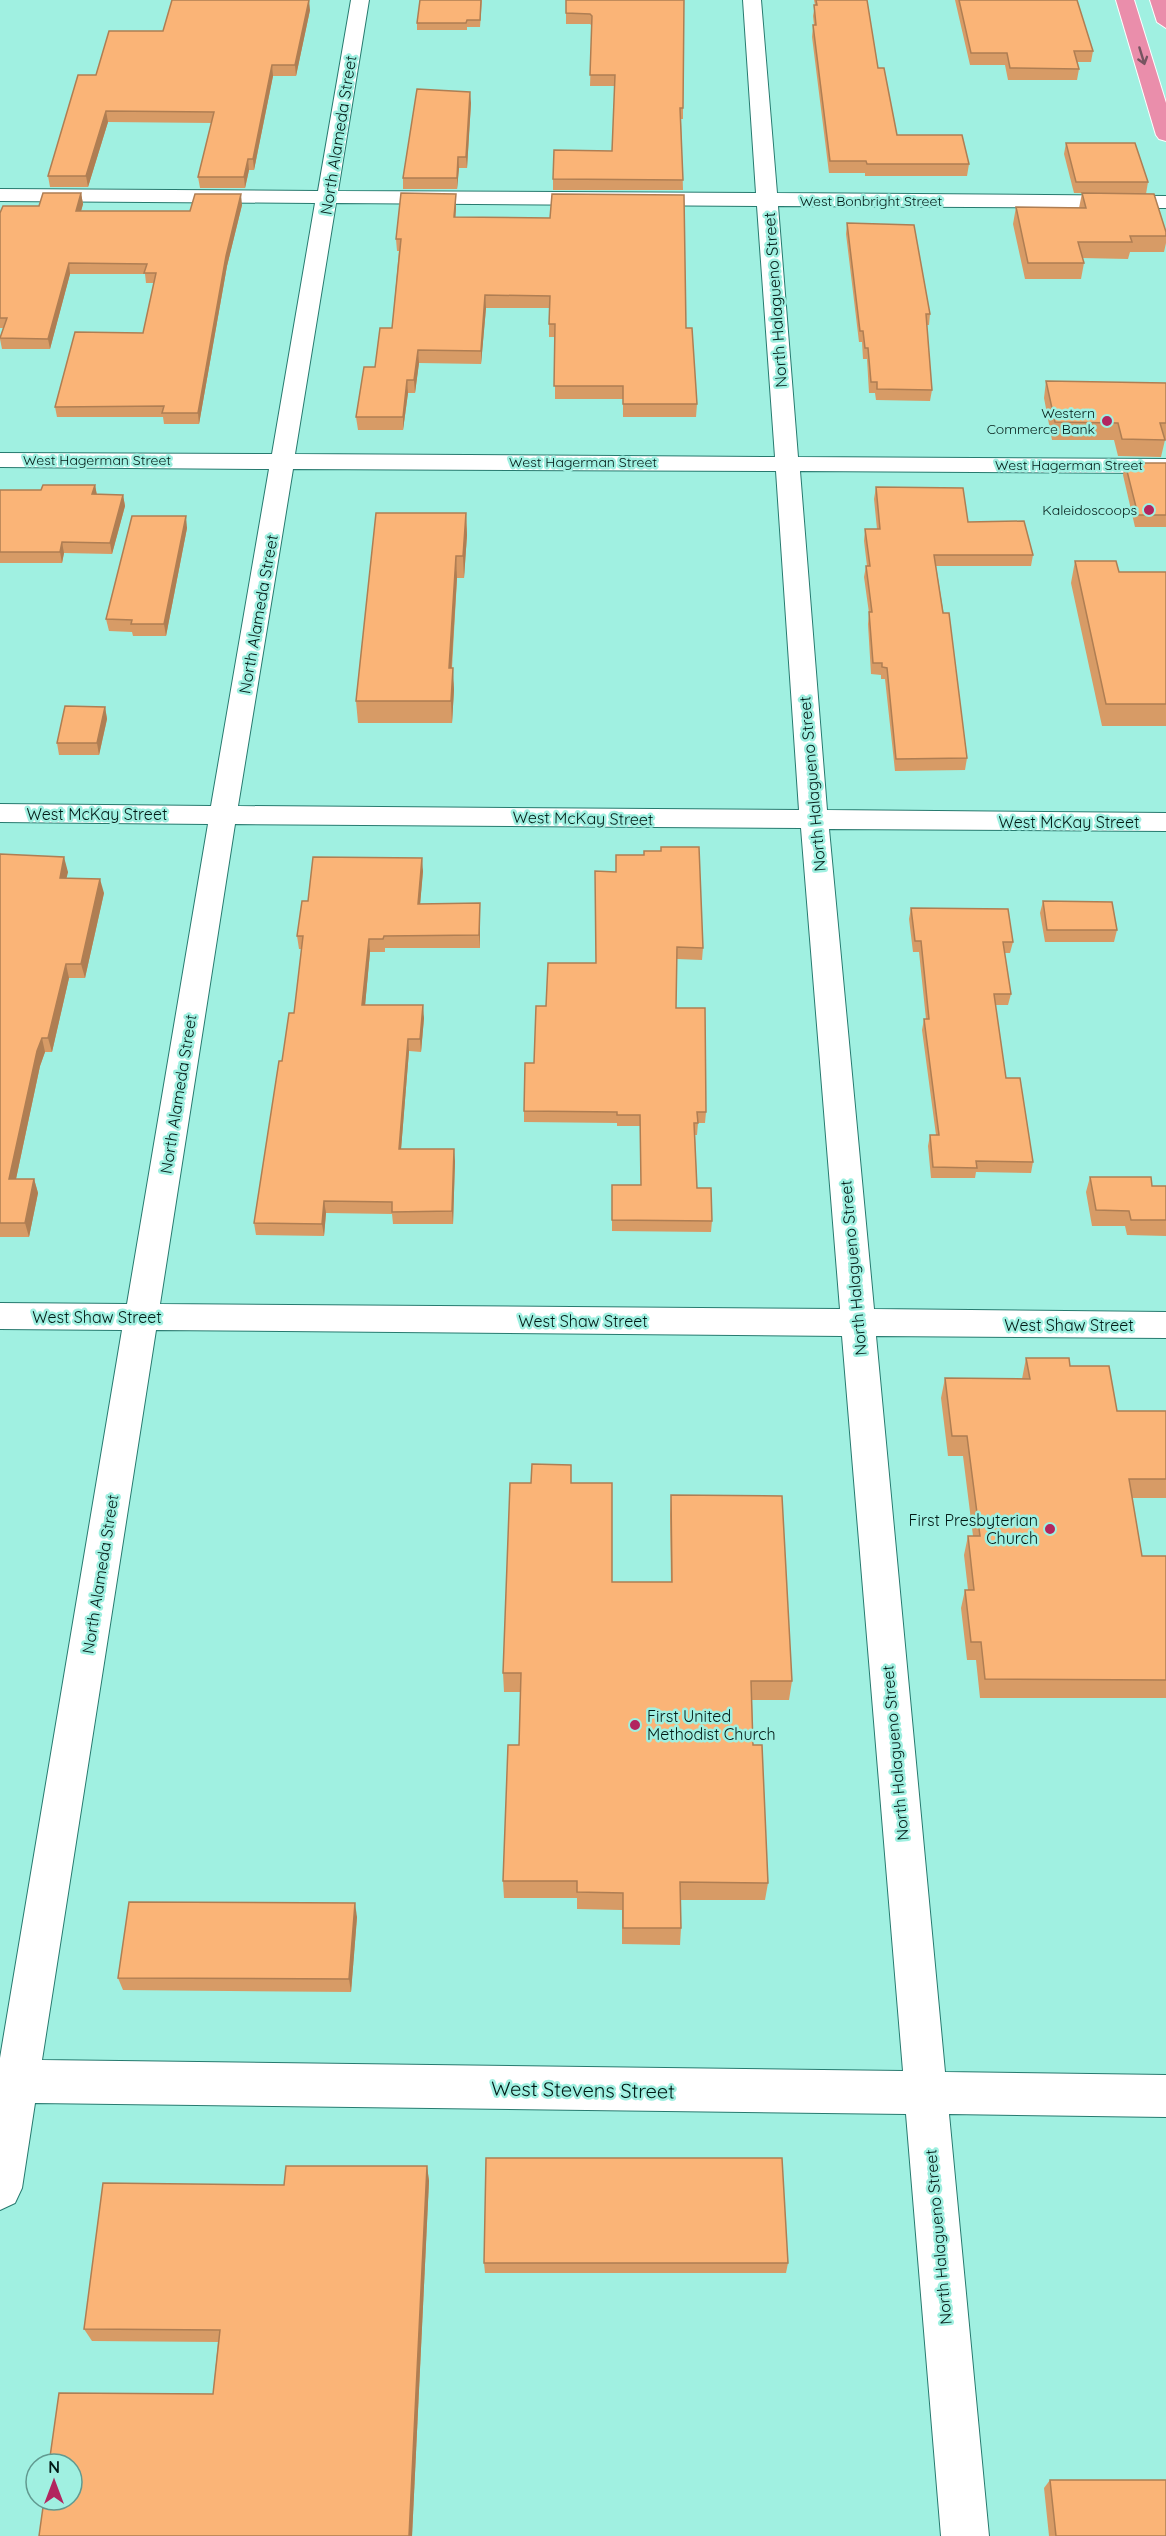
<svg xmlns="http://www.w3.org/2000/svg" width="1166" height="2536" viewBox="0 0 1166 2536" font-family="Quicksand,sans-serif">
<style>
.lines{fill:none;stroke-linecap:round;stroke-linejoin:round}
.minor-casing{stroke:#277a6f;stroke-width:2}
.trunk-casing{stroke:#fff;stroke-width:2}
.minor{fill:#fff;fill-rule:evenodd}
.trunk{fill:#ea8eab;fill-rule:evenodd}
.wall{fill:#d79b66}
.shaded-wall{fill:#af7e53}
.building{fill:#fab477;stroke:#af7e53;stroke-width:1.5}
.oneway{stroke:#765460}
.poi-dot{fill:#b2255f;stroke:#a0f0e1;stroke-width:2}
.labels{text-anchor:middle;stroke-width:5;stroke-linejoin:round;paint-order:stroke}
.far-street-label{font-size:14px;fill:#021a16;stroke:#a0f0e1}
.far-poi-label{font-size:14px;fill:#021a16;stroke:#a0f0e1;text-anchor:end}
.street-label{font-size:16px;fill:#021a16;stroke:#a0f0e1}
.poi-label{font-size:16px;fill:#021a16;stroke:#a0f0e1;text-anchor:end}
.near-street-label{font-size:20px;fill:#021a16;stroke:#a0f0e1}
</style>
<rect width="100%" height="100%" fill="#a0f0e1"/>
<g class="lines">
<!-- minor casing -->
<g class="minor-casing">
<path id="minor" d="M351,0H369L338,191L756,193L743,0H761L777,193L1166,196V208L778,206L798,457L1166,459V473L800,471L827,810L1166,813V831L829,829L874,1309L1166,1312V1338L876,1336L945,2072L1166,2075V2117L949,2114L989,2536H941L906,2114L35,2103L22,2188L15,2203L0,2210V2058L122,1330L0,1329V1303L127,1304L208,824L0,822V804L211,806L269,469L0,467V453L272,454L315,203L0,201V189L318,191ZM336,203L757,206L775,457L295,454ZM293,469L776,471L799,810L238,806ZM235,824L801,828L840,1309L160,1304ZM156,1330L842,1336L903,2071L42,2060Z"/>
</g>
<!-- trunk casing -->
<g class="trunk-casing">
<g id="trunk">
<polygon points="1116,0 1134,0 1166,103 1166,141 1159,139 1156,135"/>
<polygon points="1150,0 1166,0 1166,28 1157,22"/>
</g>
</g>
<!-- minor -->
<use href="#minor" class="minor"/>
<!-- trunk -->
<use href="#trunk" class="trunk"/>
</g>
<!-- wall -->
<g class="wall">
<polygon points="482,0 480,27 467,27 467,30 417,30 417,23"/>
<polygon points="566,0 684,0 683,108 683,119 681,119 683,190 553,190 553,179 612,151 615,86 590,86 592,26 590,24 566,24"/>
<polygon points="814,0 867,0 878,68 897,135 969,164 967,176 865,176 865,173 829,173 812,37 813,25 814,25 813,16 815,5"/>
<polygon points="955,0 1077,0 1093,51 1091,62 1077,62 1079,69 1077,80 1008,80 1005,65 970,65"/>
<polygon points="310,10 296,76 273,76 254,170 249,170 245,188 200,188 198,177 212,123 108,122 88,187 50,187 48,176 96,75 163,31"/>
<polygon points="471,103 467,168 459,168 457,189 403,189 403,178"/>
<polygon points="1066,143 1148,182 1146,194 1074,193 1064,154"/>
<polygon points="81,193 83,204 81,211 190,211 242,205 227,266 199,424 164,424 163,417 57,417 55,407 143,333 154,283 146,283 145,274 70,274 50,349 2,349 0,339 3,328 0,328 0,213 39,206"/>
<polygon points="1082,193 1166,232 1166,243 1164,252 1130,252 1128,259 1082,258 1084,263 1081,279 1025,279 1013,224 1016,207 1079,208"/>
<polygon points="456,206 455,217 686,328 697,404 696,417 623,417 623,399 555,399 555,337 549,337 549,308 486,308 481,364 419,363 415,393 408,393 403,430 358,430 356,417 375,367 392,328 399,251 397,251 396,239"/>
<polygon points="847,223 930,314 929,325 926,325 932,390 930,401 876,400 875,393 869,393 867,359 863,359 862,342 859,342 846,234"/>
<polygon points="1046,381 1166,383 1166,440 1165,440 1161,457 1118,456 1114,440 1052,440 1044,398"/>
<polygon points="1125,463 1166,463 1166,527 1135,527 1123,475"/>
<polygon points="95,485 97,495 123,495 125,506 112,554 64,553 62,563 0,563 0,490 41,490"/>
<polygon points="876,487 968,522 1033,555 1031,566 936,566 967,758 965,770 895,771 885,679 881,679 881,675 871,674 868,624 869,613 864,577 866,566 867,566 864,541 865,529 877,529 874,499"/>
<polygon points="466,513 467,535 464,578 457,578 452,668 454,690 452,723 358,723 356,701"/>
<polygon points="187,528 166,636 133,636 132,632 109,631 106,619"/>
<polygon points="1075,561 1119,572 1166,572 1166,726 1102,726 1071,583"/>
<polygon points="105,707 107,719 99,755 59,755 57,743"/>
<polygon points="0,854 68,872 66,878 104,893 85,978 69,978 52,1052 45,1052 40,1066 16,1179 34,1179 38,1193 29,1237 0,1237"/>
<polygon points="423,871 420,904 480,916 480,948 385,948 385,952 370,952 365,1005 424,1018 421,1052 409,1051 401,1149 455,1161 453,1224 393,1224 392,1214 326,1213 324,1236 256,1235 254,1223 282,1061 294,1013 302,949 299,949 297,936 308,901"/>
<polygon points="616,872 703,948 702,960 677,959 676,1008 706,1112 705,1123 698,1123 697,1135 695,1135 697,1188 712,1221 711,1232 612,1231 612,1185 641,1185 640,1126 617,1126 617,1123 524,1122 524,1111 546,1006 596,963"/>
<polygon points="1043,901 1117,930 1114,942 1045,942 1040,913"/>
<polygon points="911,908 1013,942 1010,953 1004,953 1011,994 1008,1005 995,1005 1006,1078 1033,1162 1031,1173 976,1172 975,1178 931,1178 928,1146 930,1135 936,1135 922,1030 924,1019 926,1019 919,952 913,952 909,919"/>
<polygon points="1090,1177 1152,1186 1166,1186 1166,1236 1127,1235 1125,1226 1092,1226 1086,1192"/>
<polygon points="1026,1358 1070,1366 1117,1411 1166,1411 1166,1498 1132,1498 1142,1556 1166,1556 1166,1698 980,1698 976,1660 967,1660 961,1608 965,1590 968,1590 964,1555 968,1536 973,1536 963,1456 948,1456 941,1398 945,1378 1022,1379"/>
<polygon points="571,1483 612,1582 671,1582 670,1515 671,1495 792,1681 789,1700 752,1700 753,1745 768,1883 765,1900 680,1900 681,1928 680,1945 622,1944 622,1910 577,1909 577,1898 504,1898 503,1881 519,1745 521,1692 504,1692 503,1673"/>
<polygon points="357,1917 351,1992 123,1990 118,1978"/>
<polygon points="427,2166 429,2181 412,2536 39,2536 213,2394 218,2342 92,2341 84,2329 284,2185"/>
<polygon points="484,2263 788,2263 786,2273 485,2273"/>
<polygon points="1050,2480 1166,2536 1049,2536 1044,2488"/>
</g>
<!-- shaded-wall -->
<g class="shaded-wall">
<polygon points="309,0 310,10 296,76 295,65"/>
<polygon points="272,65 273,76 254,170 253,159"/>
<polygon points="470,92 471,103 467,168 466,157"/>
<polygon points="106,111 108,122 88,187 86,176"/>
<polygon points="458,157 459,168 457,189 457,178"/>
<polygon points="248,159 249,170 245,188 244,177"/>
<polygon points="81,193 83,204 78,222 76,211"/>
<polygon points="241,194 242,205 227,266 199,424 198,413 226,256"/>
<polygon points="456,194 456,206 455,229 454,217"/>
<polygon points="69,263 70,274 50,349 48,339"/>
<polygon points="485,295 486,308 481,364 481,351"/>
<polygon points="418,350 419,363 415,393 414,380"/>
<polygon points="407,380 408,393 403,430 403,417"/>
<polygon points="95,485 97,496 92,494"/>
<polygon points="123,495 125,506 112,554 110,543"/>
<polygon points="466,513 467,535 464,578 463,556"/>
<polygon points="186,516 187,528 166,636 164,624"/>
<polygon points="62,542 64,553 62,563 60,552"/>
<polygon points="456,556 457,578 450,690 449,668"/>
<polygon points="453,668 454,690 452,723 451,701"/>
<polygon points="105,707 107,719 99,755 97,743"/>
<polygon points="64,857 68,872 63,893 60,878"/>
<polygon points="422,858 423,871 419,917 418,904"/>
<polygon points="100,879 104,893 85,978 81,964"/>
<polygon points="480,903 480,948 479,935"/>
<polygon points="369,939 370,952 364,1017 362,1005"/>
<polygon points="66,964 69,978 52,1052 48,1038"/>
<polygon points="423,1005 424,1018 421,1052 420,1039"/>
<polygon points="42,1038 45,1052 40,1066 13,1193 9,1179 37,1051"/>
<polygon points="408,1039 409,1051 400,1162 399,1149"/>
<polygon points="454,1149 455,1161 453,1224 452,1211"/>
<polygon points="34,1179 38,1193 29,1237 25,1223"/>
<polygon points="324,1201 326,1213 324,1236 322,1224"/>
<polygon points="355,1903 357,1917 351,1992 349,1979"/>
<polygon points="427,2166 429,2181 412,2536 409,2536"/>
</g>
<!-- building -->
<g class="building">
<polygon points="172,0 309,0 295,65 272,65 253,159 248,159 244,177 198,177 214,112 106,111 86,176 48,176 78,75 96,75 109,31 163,31"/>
<polygon points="420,0 481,0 480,20 467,20 466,23 417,23"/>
<polygon points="566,0 684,0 683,108 680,108 683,180 553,179 554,150 612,151 615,75 590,75 592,16 590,14 566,13"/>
<polygon points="816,0 867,0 878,68 884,68 897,135 962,135 969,164 867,164 866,161 830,161 813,25 816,25 814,5 817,5"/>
<polygon points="959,0 1077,0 1093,51 1074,51 1079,69 1010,68 1007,53 971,53"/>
<polygon points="417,89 470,92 466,157 458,157 457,178 403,178"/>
<polygon points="1066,143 1135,143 1148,182 1076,182"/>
<polygon points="43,193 81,193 76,211 190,211 195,194 241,194 226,256 198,413 162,413 164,406 55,407 75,332 143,333 156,273 144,273 147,264 69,263 48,339 0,338 7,318 0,318 0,213 3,206 39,206"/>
<polygon points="401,193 456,194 454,217 550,218 552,194 684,195 686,328 692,328 697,404 623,404 623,386 554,386 555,324 549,324 550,296 485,295 481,351 418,350 414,380 407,380 403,417 356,417 364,367 375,367 380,328 392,328 401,239 396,239"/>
<polygon points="1082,193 1154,194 1166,232 1166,236 1130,236 1132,242 1078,242 1084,263 1028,263 1016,207 1086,208"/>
<polygon points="847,223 914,225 930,314 926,314 932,390 877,389 877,382 871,382 868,348 865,348 863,331 860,331"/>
<polygon points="1046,381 1166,383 1166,423 1160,423 1165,440 1122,439 1118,423 1055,422"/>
<polygon points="1125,463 1166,463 1166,515 1138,515"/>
<polygon points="43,485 95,485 92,494 123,495 110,543 62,542 60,552 0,552 0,490 41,490"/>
<polygon points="876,487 963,488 968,522 1024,521 1033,555 934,555 943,613 949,613 967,758 896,759 887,668 882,667 882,663 873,663 869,612 872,612 866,566 870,566 865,529 880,529"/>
<polygon points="376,513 466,513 463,556 456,556 449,668 453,668 451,701 356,701"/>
<polygon points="132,516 186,516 164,624 131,624 132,620 106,619"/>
<polygon points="1075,561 1116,561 1119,572 1166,572 1166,704 1106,704"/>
<polygon points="65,706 105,707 97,743 57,743"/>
<polygon points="661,847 699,847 703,948 677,947 676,1008 705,1008 706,1112 697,1112 698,1123 694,1123 697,1188 711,1188 712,1221 612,1220 612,1185 641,1185 640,1115 617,1115 617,1112 524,1111 525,1063 534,1063 536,1006 546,1006 548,963 596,963 595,871 616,872 616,855 644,855 644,851 661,851"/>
<polygon points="0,854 64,857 60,878 100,879 81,964 66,964 48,1038 42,1038 37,1051 9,1179 34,1179 25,1223 0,1223"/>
<polygon points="313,857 422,858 418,904 480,903 479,935 384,936 383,939 369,939 362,1005 423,1005 420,1039 408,1039 399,1149 454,1149 452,1211 392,1212 392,1202 324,1201 322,1224 254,1223 279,1061 282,1061 289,1013 294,1013 303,936 297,936 302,901 308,901"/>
<polygon points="1043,901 1112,902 1117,930 1047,930"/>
<polygon points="911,908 1008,909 1013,942 1003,942 1011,994 994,994 1006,1078 1020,1078 1033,1162 976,1161 977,1168 933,1167 930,1135 939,1135 924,1019 929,1019 921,941 915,941"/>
<polygon points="1090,1177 1151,1177 1152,1186 1166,1186 1166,1220 1131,1220 1129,1211 1096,1210"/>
<polygon points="1026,1358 1069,1358 1070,1366 1109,1366 1117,1411 1166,1411 1166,1479 1129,1479 1142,1556 1166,1556 1166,1680 985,1679 981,1642 971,1642 965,1590 974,1590 968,1536 980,1536 967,1436 952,1436 945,1378 1030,1379"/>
<polygon points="532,1464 571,1465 571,1483 612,1483 612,1582 672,1582 671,1495 782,1496 792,1681 751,1681 753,1745 762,1745 768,1883 680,1882 681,1928 623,1928 623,1893 577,1892 577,1881 503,1881 508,1745 519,1745 521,1673 503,1673 510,1483 531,1483"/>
<polygon points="129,1902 355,1903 349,1979 118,1978"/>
<polygon points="486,2158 782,2158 788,2263 484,2263"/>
<polygon points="286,2166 427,2166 409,2536 39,2536 44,2500 72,2500 72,2464 49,2464 59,2393 213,2394 220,2330 84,2329 103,2183 284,2185"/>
<polygon points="1050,2480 1166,2480 1166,2536 1056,2536"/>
</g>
<!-- one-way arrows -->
<defs><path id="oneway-shaft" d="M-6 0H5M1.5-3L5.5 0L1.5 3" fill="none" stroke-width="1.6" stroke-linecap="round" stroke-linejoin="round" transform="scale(1.5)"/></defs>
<use class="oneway" href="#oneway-shaft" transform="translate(1142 56) rotate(73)"/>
<!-- markers -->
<g class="poi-dot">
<circle cx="1107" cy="421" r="6"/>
<circle cx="1149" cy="510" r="6"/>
<circle cx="1050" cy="1529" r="6"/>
<circle cx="635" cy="1725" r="6"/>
</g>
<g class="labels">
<!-- far-street labels -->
<g class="far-street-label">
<text x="871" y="206">West Bonbright Street</text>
<text x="97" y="465">West Hagerman Street</text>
<text x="583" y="467">West Hagerman Street</text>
<text x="1069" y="470">West Hagerman Street</text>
</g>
<!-- far-poi labels -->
<g class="far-poi-label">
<text x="1095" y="418">Western<tspan x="1095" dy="16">Commerce Bank</tspan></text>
<text x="1137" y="515">Kaleidoscoops</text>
</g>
<!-- street labels -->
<g class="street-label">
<text transform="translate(338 135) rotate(-81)" y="6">North Alameda Street</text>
<text transform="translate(775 300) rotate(-94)" y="6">North Halagueno Street</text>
<text transform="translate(258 614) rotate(-80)" y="6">North Alameda Street</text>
<text transform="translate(812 784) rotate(-95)" y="6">North Halagueno Street</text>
<text x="97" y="820">West McKay Street</text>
<text transform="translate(583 818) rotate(1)" y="6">West McKay Street</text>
<text x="1069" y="828">West McKay Street</text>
<text transform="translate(178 1094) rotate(-81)" y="6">North Alameda Street</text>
<text transform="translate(853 1268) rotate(-95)" y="6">North Halagueno Street</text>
<text x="97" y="1323">West Shaw Street</text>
<text x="583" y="1327">West Shaw Street</text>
<text x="1069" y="1331">West Shaw Street</text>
<text transform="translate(100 1574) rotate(-81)" y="6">North Alameda Street</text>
<text transform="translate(895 1753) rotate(-95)" y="6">North Halagueno Street</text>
<text transform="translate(938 2237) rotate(-95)" y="6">North Halagueno Street</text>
</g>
<!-- poi labels -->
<g class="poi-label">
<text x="1038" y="1526">First Presbyterian<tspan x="1038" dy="18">Church</tspan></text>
<text x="647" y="1722" text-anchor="start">First United<tspan x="647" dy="18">Methodist Church</tspan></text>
</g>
<!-- near-street labels -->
<g class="near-street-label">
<text transform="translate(583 2090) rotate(1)" y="7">West Stevens Street</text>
</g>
</g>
<!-- north arrow -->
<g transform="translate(54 2482)"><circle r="28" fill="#a0f0e1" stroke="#619a90" stroke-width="1.5"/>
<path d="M0-4.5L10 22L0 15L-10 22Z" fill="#b2255f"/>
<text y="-9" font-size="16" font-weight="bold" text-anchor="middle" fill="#021a16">N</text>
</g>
</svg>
